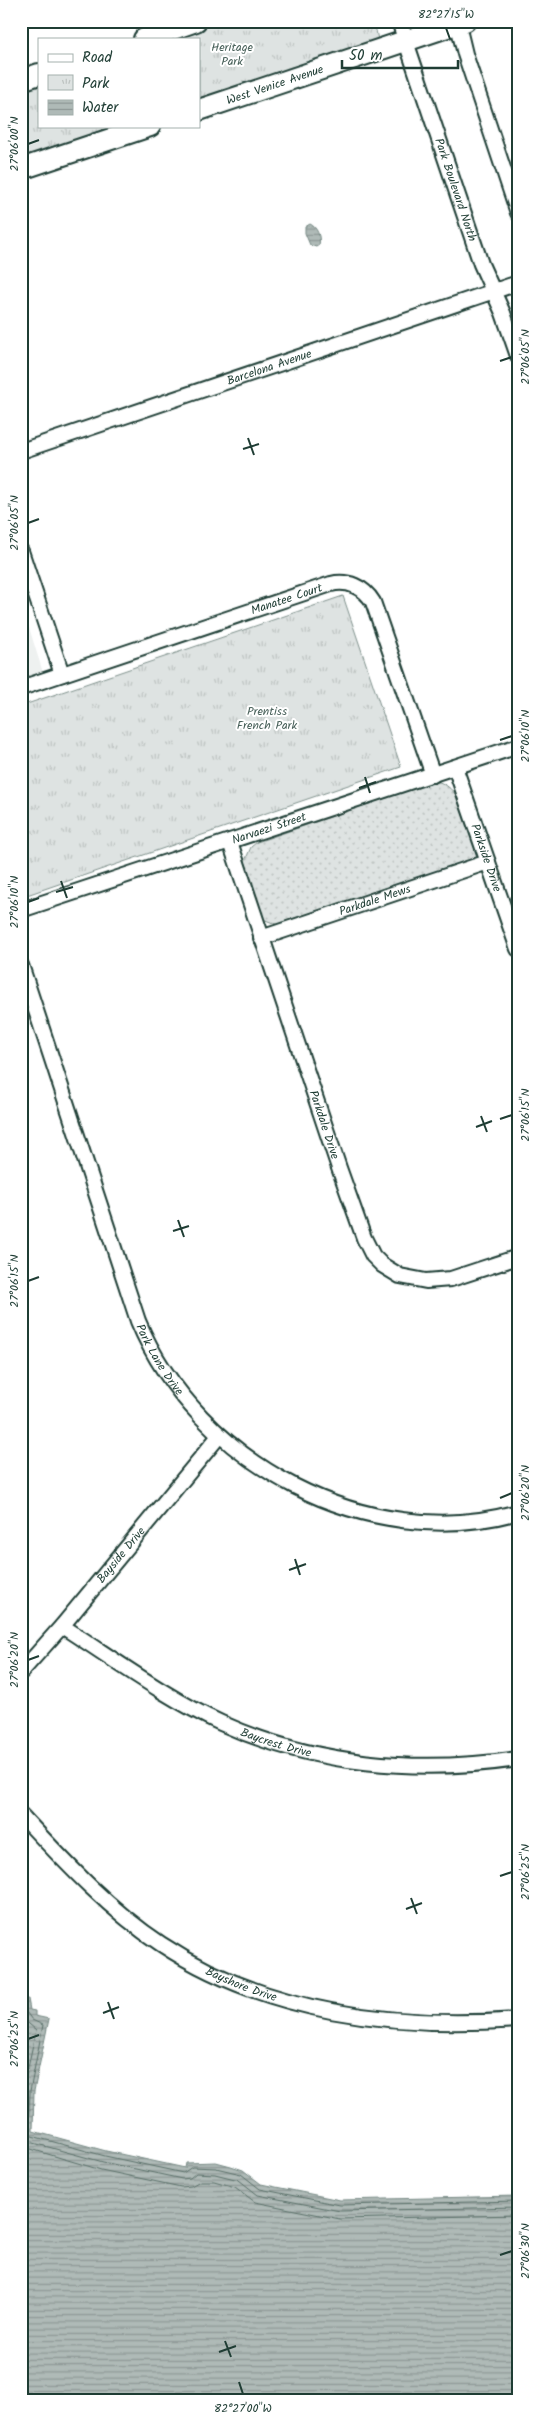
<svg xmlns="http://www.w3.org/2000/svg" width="539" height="2421" viewBox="0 0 539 2421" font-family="Kalam,sans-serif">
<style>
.built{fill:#eef1f0}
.grass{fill:url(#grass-dots);stroke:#7e908b}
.park{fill:url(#park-tufts);stroke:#7e908b}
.water{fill:url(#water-rules);stroke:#758883}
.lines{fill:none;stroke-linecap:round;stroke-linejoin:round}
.shore{stroke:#596f68;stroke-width:1}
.street-casing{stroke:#1f3d34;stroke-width:18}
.secondary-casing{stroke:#1f3d34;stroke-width:24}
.street{stroke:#fff;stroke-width:14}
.secondary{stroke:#fff;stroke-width:20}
.ticks{fill:none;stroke:#1f3d34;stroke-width:2}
.labels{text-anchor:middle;stroke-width:4;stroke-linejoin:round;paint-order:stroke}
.park-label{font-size:12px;fill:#455e57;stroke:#fff}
.street-label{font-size:12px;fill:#1f3d34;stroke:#fff}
.neatline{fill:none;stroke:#1f3d34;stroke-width:2}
.ticks-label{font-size:12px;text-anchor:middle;fill:#1f3d34}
</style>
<defs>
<pattern id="grass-dots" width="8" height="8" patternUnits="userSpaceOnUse" patternTransform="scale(1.25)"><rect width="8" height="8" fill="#dee3e2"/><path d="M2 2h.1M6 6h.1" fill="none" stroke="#bec4c2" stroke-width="1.8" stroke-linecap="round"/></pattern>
<pattern id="park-tufts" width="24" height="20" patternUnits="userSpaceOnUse" patternTransform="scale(1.25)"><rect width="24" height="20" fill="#dee3e2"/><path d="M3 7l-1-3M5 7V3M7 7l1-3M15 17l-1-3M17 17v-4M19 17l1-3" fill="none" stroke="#bec4c2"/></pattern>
<pattern id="water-rules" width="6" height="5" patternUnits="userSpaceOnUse" patternTransform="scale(1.25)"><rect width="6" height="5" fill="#afbab7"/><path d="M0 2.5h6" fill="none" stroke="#8e9896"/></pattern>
</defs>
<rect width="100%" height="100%" fill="#fff"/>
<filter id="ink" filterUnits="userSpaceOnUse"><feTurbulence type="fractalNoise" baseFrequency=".02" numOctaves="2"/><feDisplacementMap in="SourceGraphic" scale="10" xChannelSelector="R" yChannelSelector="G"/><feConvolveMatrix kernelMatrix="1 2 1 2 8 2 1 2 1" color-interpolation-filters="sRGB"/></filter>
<g filter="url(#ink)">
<!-- built -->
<polygon class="built" points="21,602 45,679 21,688"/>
<!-- grass -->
<path class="grass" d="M436,781C465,788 470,831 478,856L473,860L278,925L263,919L245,861L251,847L257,842Z"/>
<!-- park -->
<g class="park">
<polygon points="224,21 374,21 378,40 199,102 199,39 172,39"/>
<polygon points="39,83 39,126 126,126 21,161 21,89"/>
<polygon points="343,596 401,767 21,897 21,706"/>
</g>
<!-- water -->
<g class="water">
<path d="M310,224C317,227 321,237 319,245L316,247L310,245L305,233V227Z"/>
<polygon points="28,1999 30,2010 35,2011 35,2016 49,2019 34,2091 33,2131 106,2151 185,2168 186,2163 216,2162 231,2166 243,2170 261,2184 340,2200 518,2196 518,2400 21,2400 21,2000"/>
</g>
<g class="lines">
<!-- shore -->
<g class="shore">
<polyline points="21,2005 32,2020 43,2025 30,2091 28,2131 32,2136 105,2156 183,2173 192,2167 216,2168 241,2174 260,2189 340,2205 518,2201"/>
<polyline points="21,2017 36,2030 23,2091 21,2131 24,2138 30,2142 103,2162 182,2179 190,2178 196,2173 215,2174 239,2180 258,2195 340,2211 518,2207"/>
<polyline points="21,2146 101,2170 181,2187 191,2186 200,2181 214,2181 235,2187 255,2202 340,2219 518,2215"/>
</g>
<!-- street casing -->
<g class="street-casing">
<g id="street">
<path id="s1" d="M399,21L481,264L503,313L518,356"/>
<polyline points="457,21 465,54 518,213"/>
<path id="s2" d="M21,451L518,283"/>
<polyline points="21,551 62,674"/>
<path id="s3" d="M21,688L331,584C348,580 364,587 373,602L433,775"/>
<path id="s4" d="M455,767L518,949"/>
<path id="s5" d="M230,842L339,1168L364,1238L373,1256L382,1265L400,1276L426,1281L451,1279L518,1257"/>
<path id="s6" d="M21,910L518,746"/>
<path id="s7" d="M261,938L488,862"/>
<path id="s8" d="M21,965L138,1321C197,1463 368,1555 518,1512"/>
<path id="s9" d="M62,1626C112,1658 168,1699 221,1723C314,1765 417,1774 518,1759"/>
<path id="s10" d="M21,1672L62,1626L219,1436"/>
<path id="s11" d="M21,1815C64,1861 108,1909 161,1944C265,2013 395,2029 518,2020"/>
</g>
</g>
<!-- secondary casing -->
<g class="secondary-casing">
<g id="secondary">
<polyline points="144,39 196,21"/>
<polyline points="21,80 39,74"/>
<path id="s12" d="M199,110L465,21"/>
<polyline points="21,169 150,126"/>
</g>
</g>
<!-- street -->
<use href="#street" class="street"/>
<!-- secondary -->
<use href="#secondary" class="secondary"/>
</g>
</g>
<!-- ticks -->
<path class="ticks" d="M446,28L450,39M28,144L39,140M500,361L512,357M248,438L254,455M243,449L259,444M28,523L39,519M500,740L512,736M365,777L370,793M359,788L376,782M61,881L67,898M56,892L73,887M28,902L39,898M481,1116L487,1132M500,1119L512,1115M476,1127L492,1121M178,1220L184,1237M173,1231L189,1226M28,1281L39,1277M500,1498L512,1493M295,1559L300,1575M289,1570L306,1564M28,1660L39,1656M500,1876L512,1872M411,1898L417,1914M406,1909L422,1903M108,2002L114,2019M103,2013L119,2007M28,2039L39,2035M500,2255L512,2251M225,2341L231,2357M219,2352L236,2346M239,2382L243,2394"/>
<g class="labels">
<!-- park labels -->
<g class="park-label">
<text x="232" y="51">Heritage<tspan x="232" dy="14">Park</tspan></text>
<text x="267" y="715">Prentiss<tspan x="267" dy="14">French Park</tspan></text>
</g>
<!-- street labels -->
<g class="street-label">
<text dy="4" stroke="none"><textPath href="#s12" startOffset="80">West Venice Avenue</textPath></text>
<text dy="4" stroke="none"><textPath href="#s1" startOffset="178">Park Boulevard North</textPath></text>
<text dy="4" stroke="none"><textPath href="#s2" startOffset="262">Barcelona Avenue</textPath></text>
<text dy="4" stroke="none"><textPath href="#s3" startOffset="280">Manatee Court</textPath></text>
<text dy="4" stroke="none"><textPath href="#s6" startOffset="261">Narvaezi Street</textPath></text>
<text dy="4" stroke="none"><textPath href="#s4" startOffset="96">Parkside Drive</textPath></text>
<text dy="4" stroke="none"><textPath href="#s7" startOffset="120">Parkdale Mews</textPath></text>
<text dy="4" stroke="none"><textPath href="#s5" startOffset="298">Parkdale Drive</textPath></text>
<text dy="4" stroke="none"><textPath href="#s8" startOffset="419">Park Lane Drive</textPath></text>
<text dy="4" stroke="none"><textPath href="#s10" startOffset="154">Bayside Drive</textPath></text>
<text dy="4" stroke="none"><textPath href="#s9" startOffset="245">Baycrest Drive</textPath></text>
<text dy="4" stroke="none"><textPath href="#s11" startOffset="281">Bayshore Drive</textPath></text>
</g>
</g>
<!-- margin -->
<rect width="539" height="2421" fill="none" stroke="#fff" stroke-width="55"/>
<!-- legend -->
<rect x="38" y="38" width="162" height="90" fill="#ffffff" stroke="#a5b1ae"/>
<rect x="48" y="54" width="25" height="8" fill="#ffffff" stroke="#a5b1ae"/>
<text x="82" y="62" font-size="15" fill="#1f3d34">Road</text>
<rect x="48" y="75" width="25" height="15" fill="url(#park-tufts)" stroke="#a5b1ae"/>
<text x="82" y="88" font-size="15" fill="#1f3d34">Park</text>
<rect x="48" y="100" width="25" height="15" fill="url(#water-rules)" stroke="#a5b1ae"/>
<text x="82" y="112" font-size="15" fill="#1f3d34">Water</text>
<!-- scale -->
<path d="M342 60v8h116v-8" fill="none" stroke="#1f3d34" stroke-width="2.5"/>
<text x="349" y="60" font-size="15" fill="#1f3d34" stroke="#ffffff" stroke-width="4" paint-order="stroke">50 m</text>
<rect x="28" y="28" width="484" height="2366" class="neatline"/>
<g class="ticks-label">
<text x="446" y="18">82°27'15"W</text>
<text transform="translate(14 144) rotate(-90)" y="4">27°06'00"N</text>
<text transform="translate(525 357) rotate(-90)" y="4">27°06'05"N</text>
<text transform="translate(14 523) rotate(-90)" y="4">27°06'05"N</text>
<text transform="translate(525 736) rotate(-90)" y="4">27°06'10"N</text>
<text transform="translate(14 902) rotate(-90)" y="4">27°06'10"N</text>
<text transform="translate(525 1115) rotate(-90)" y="4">27°06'15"N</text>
<text transform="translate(14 1281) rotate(-90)" y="4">27°06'15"N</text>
<text transform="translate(525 1493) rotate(-90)" y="4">27°06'20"N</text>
<text transform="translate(14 1660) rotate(-90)" y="4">27°06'20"N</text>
<text transform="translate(525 1872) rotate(-90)" y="4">27°06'25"N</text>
<text transform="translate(14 2039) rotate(-90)" y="4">27°06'25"N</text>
<text transform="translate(525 2251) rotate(-90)" y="4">27°06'30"N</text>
<text x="243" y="2412">82°27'00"W</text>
</g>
</svg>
